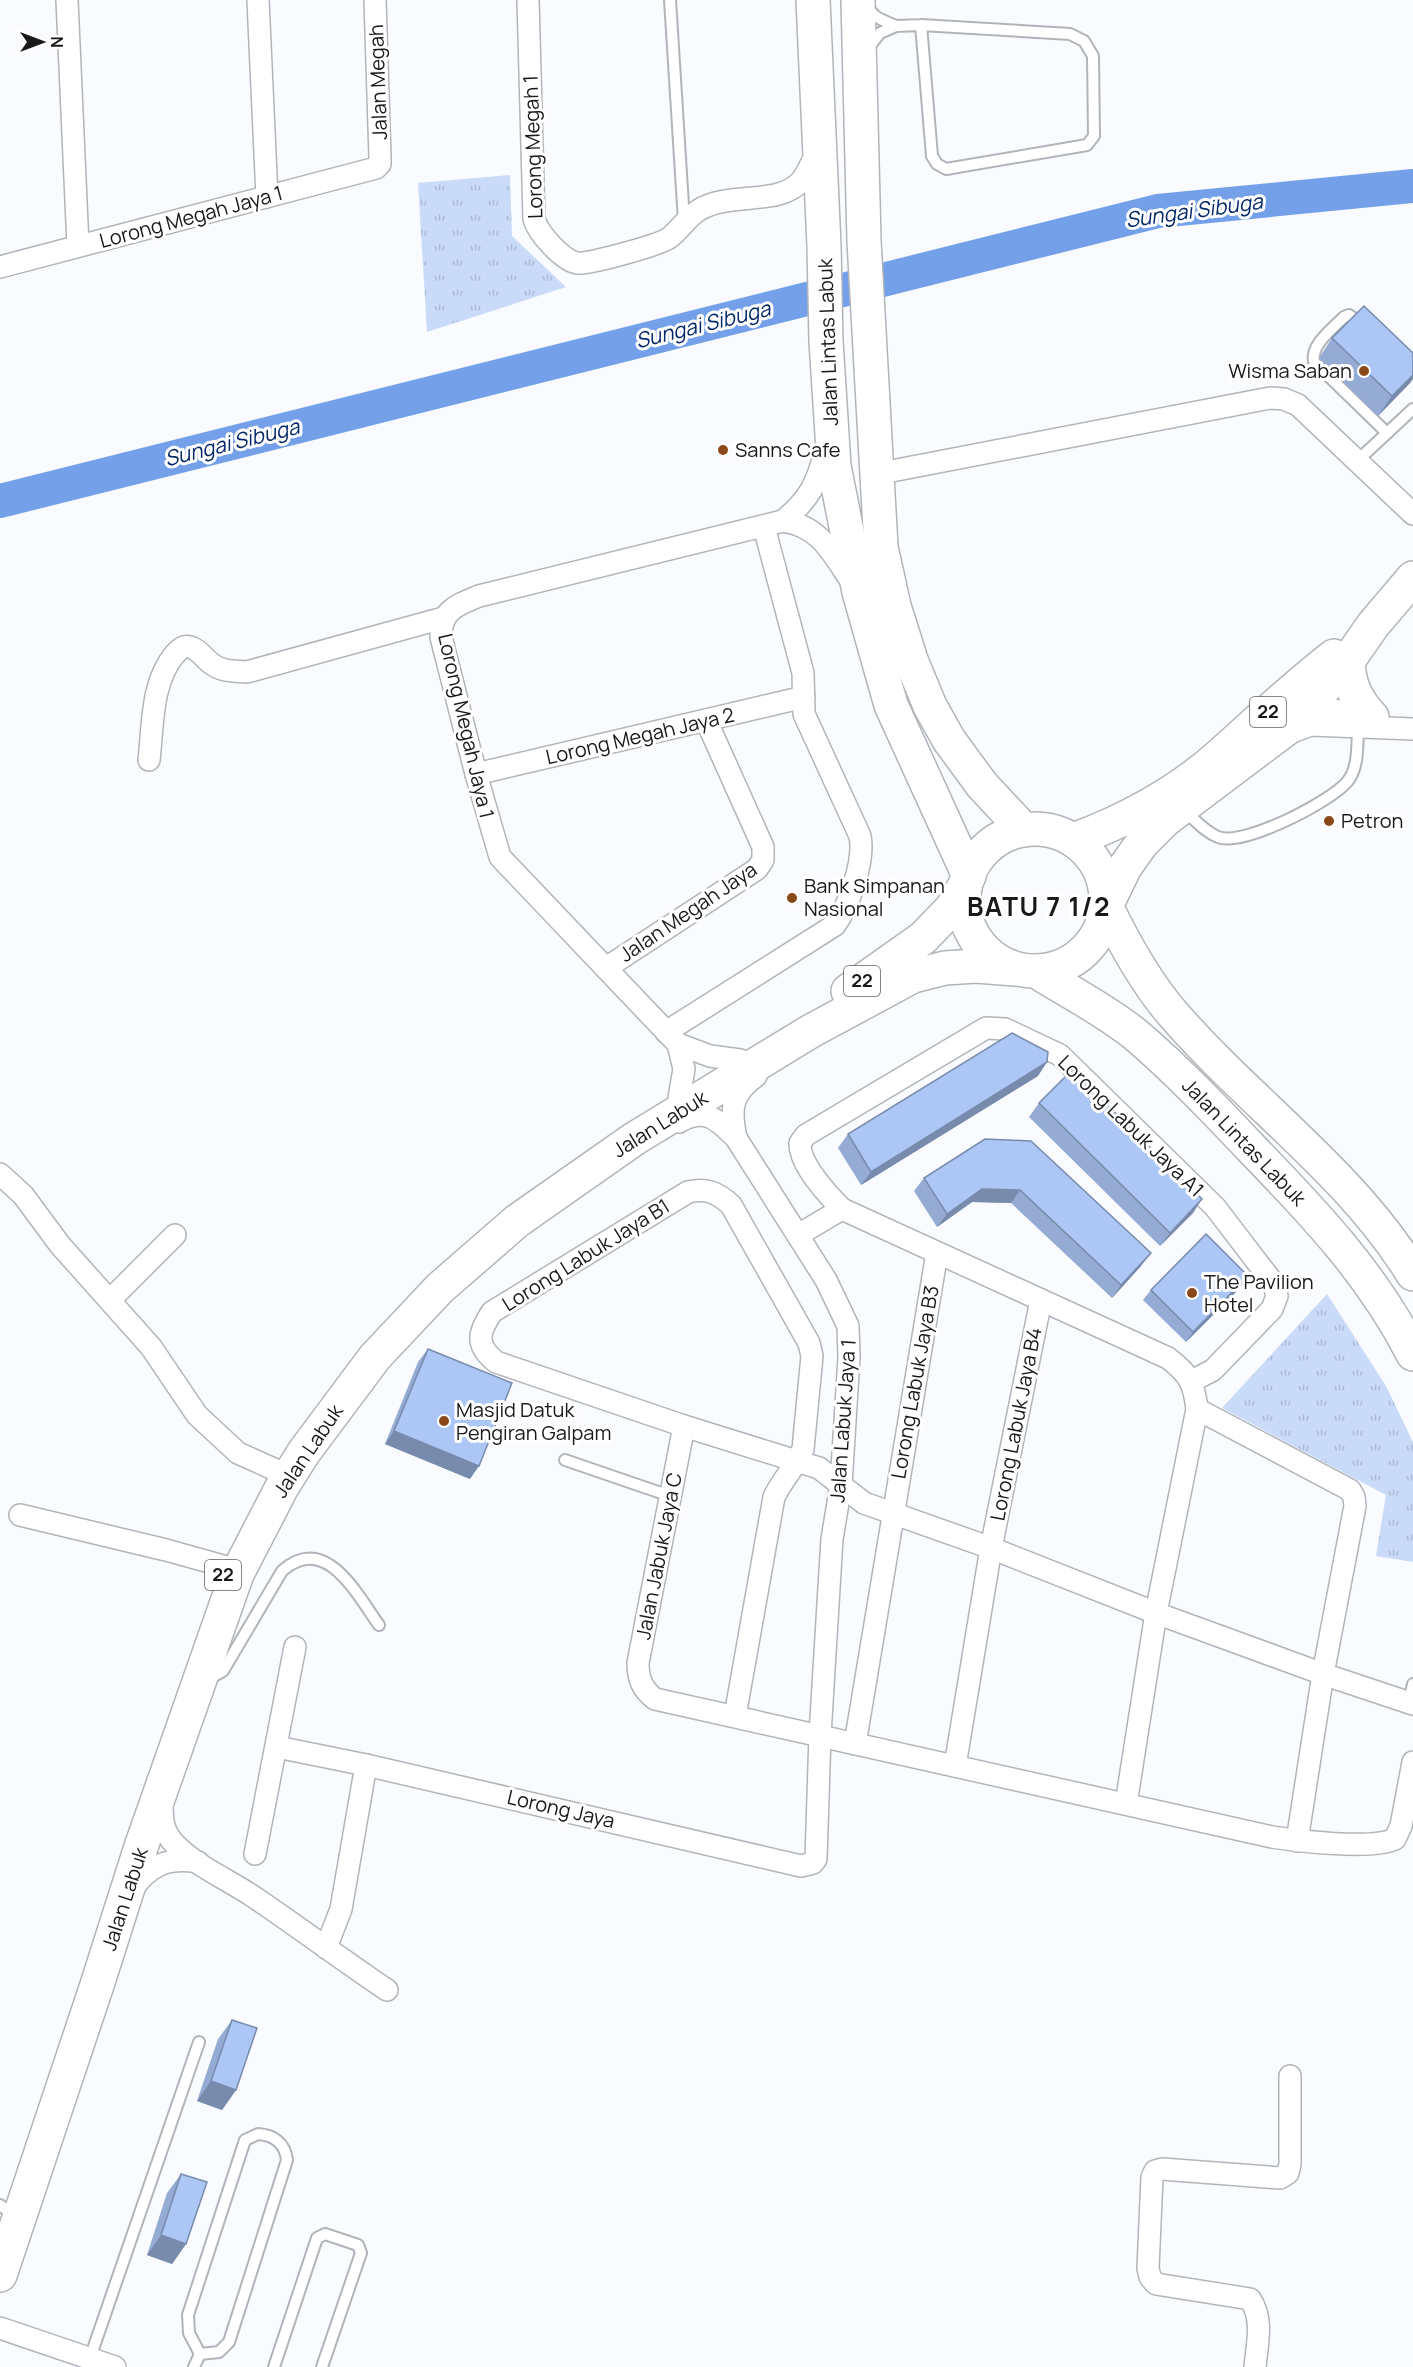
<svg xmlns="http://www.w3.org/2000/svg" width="1413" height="2367" viewBox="0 0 1413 2367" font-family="Manrope,sans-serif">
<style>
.grass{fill:url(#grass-tufts)}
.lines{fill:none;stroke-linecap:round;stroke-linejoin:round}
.river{stroke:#74a0ea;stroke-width:34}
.lane-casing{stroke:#b1b5ba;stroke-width:14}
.street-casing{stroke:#b1b5ba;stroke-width:24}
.primary-casing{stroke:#b1b5ba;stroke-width:36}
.highway-casing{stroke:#b1b5ba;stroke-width:36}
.lane{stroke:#fff;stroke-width:10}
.street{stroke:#fff;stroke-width:21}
.primary{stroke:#fff;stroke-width:33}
.highway{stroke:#fff;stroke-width:33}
.wall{fill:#94abd4}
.shaded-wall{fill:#788bac}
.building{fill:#acc7f6;stroke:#788bac;stroke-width:1.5}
.poi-dot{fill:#8b4818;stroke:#fff;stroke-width:2}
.labels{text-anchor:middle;stroke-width:6;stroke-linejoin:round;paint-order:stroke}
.shield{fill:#fff;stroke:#5d5e5f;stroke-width:1.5}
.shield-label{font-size:18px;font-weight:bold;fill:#18191b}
.street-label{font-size:20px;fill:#18191b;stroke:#fff}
.poi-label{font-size:20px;fill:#18191b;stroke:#fff;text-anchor:start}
.water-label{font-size:21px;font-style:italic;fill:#032868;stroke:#fff}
.district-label{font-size:26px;font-weight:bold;letter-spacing:1.5px;fill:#18191b;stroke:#fff}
</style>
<defs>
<pattern id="grass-tufts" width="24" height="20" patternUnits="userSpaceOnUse" patternTransform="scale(1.5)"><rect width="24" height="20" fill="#c9dbf9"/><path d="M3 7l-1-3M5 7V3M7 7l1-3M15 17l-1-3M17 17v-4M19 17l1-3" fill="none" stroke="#acbbd5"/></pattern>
</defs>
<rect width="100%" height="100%" fill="#f9fbff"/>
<!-- grass -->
<g class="grass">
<polygon points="510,175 512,236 566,287 427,332 418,183"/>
<polygon points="1327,1294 1386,1386 1413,1442 1413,1562 1376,1556 1386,1495 1222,1408"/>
</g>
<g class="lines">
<!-- river -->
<polyline class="river" points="0,501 1158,211 1413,186"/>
<!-- lane casing -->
<g class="lane-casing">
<g id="lane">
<polyline points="670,0 684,221"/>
<path d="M868,6C872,18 885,21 896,26"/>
<polyline points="869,47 880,33 896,26 921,25 1070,34 1084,41 1093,56 1094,136 1087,145 946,169 937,164 932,156 921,25"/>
<path d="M1363,325L1349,315L1344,317C1333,328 1310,345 1314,362L1387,433"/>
<polyline points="1356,462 1413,409"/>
<path d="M1185,811C1195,820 1205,832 1218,837C1243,847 1330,802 1347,782C1359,768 1357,745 1358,728"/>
<polyline points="565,1460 670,1496"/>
<path d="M209,1676H214L223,1671L282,1571C326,1532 357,1595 379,1625"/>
<polyline points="1409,1703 1413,1684"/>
<path d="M258,2134C274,2135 285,2143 287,2160L229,2342L219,2352L200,2354L189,2333L188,2315L245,2140Z"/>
<polyline points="0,2205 8,2211"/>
<polyline points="90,2358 199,2042"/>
<polyline points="194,2367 200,2354"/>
<polyline points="274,2367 317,2238 325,2234 358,2245 361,2253 322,2367"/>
</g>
</g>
<!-- street casing -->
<g class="street-casing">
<g id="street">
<polyline points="67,0 78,246"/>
<polyline points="258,0 267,197"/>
<path d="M528,0L534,219C538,233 562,260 577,263C587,265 659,245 669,238C680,230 687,217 699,210C729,191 780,207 802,180C808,172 812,161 817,152"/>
<polyline points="0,267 376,168 380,164 380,158 375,0"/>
<polyline points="876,474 1270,398 1284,399 1298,405 1413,514"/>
<path d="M783,521C810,499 817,483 826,449"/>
<polyline points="1312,706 1373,717"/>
<polyline points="1286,734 1311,725 1413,729"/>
<path d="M149,760C153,726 151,682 175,654C180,649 183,645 190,647C199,649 204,659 212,664C222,672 235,671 247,672L443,618"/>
<polyline points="476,774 804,697"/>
<polyline points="606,968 757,869 763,860 763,847 706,720"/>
<path d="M666,1032L835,925C849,905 865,861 860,836L804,714L803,673L764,527"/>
<polyline points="678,1044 684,1069 679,1098"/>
<path d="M740,1060L710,1056L678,1044L500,857L476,774L441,637C441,610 457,605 479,596L783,521C820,526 832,553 851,581"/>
<path d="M736,1138C730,1109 731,1094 756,1076"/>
<polyline points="0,1174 23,1195 60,1245 151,1347 197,1415 238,1453 278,1471"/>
<path d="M842,1209C828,1195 799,1164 800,1143L806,1135L986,1028L1005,1029L1060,1055L1215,1207L1274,1284L1277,1296L1272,1309L1213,1370L1192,1381"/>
<path d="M798,1235L842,1209L1168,1358C1189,1374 1194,1383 1197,1409L1156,1613L1126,1804"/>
<polyline points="110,1300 175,1235"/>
<polyline points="1197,1409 1350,1490 1354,1497 1355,1506 1323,1674 1297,1841"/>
<path d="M684,1426L638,1663C638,1679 642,1689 655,1699L1272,1837C1298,1841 1372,1850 1395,1839L1401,1826L1413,1762"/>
<polyline points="20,1515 166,1550 227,1567"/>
<path d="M735,1716L774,1497C782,1480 796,1466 803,1449L812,1356L809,1343L731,1205C717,1192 706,1188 688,1192L492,1312C478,1333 475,1345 496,1362L684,1426L819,1468L864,1503L991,1548L1156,1613L1323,1674L1413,1704"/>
<polyline points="855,1744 937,1253"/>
<polyline points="277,1747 366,1765"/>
<polyline points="955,1766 991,1548 1041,1300"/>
<path d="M162,1802C162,1816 162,1829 172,1841C192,1864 225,1878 251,1895C297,1926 341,1959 387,1990"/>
<polyline points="255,1854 295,1647"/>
<path d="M132,1890C149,1865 168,1857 198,1862"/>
<path d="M326,1948L341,1909L366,1765L801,1866L813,1863L816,1859L820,1735L832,1539L841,1485L849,1357L848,1326L826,1280L736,1138C717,1119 705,1107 679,1122"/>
<polyline points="0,2328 115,2367"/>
<path d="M1255,2367C1257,2344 1264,2319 1250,2299L1156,2284L1150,2277L1148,2268L1152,2177L1155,2171L1162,2169L1280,2178L1288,2173L1290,2164V2076"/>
</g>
</g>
<!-- primary casing -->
<g class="primary-casing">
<g id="primary">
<polyline points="813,0 824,246 826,341 834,466 859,592 891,705 969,876"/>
<polyline points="858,0 864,241 881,547 894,606 911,660 930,706 949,740 982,785 1024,830"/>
<path d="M1106,906C1124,943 1146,983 1173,1014C1250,1103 1351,1173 1413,1274"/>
<path d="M1036,971C1069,992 1105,1010 1136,1035C1177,1070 1216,1111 1253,1150C1314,1213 1373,1275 1413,1354"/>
</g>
</g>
<!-- highway casing -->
<g class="highway-casing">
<g id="highway">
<path d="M1348,661C1349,685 1356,700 1372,717"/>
<circle cx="1035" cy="900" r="71"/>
<path d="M1073,840C1124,822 1179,792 1220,755C1257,722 1294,687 1334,656"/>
<polyline points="1106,906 1125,867 1142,843 1165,820 1294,723 1348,661 1373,625 1413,578"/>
<polyline points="848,991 923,938 952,908 966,883"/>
<polyline points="0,2275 97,1985 141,1847 237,1574 282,1487 304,1452 375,1357 440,1288 517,1221 634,1139 811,1031 913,976 945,968 976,966 1015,969"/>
</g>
</g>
<!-- lane -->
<use href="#lane" class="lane"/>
<!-- street -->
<use href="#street" class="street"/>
<!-- primary -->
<use href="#primary" class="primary"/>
<!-- highway -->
<use href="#highway" class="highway"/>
</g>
<!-- wall -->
<g class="wall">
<polygon points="1332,338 1410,383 1378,416 1319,358"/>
<polygon points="1038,1076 861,1185 838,1148 848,1134"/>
<polygon points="1039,1103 1193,1213 1160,1246 1029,1117"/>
<polygon points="985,1139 1141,1266 1112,1298 1011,1203 972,1202 937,1227 914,1191 924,1178"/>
<polygon points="1241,1287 1186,1342 1143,1300 1151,1290"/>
<polygon points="428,1349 470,1479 385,1444 418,1362"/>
<polygon points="232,2020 236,2090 222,2110 197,2101 218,2039"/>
<polygon points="181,2174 186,2244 172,2264 147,2255 167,2193"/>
</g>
<!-- shaded-wall -->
<g class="shaded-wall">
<polygon points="1413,375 1413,379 1410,383 1378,416 1392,396"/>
<polygon points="1047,1062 1038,1076 861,1185 871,1172"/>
<polygon points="982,1189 1020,1190 1011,1203 972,1202 937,1227 947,1214"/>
<polygon points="1202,1199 1193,1213 1160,1246 1170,1233"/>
<polygon points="1151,1253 1141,1266 1112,1298 1121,1285"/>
<polygon points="1248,1276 1241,1287 1186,1342 1193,1332"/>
<polygon points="394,1431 479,1466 470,1479 385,1444"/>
<polygon points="211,2081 236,2090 222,2110 197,2101"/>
<polygon points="161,2235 186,2244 172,2264 147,2255"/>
</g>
<!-- building -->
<g class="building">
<polygon points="1364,306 1413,353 1413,375 1392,396 1332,338"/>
<polygon points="1012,1033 1048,1052 1047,1062 871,1172 848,1134"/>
<polygon points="1072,1070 1202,1199 1170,1233 1039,1103"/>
<polygon points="985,1139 1031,1141 1151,1253 1121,1285 1020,1190 982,1189 947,1214 924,1178"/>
<polygon points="1206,1234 1248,1276 1193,1332 1151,1290"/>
<polygon points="428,1349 512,1383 479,1466 394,1431"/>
<polygon points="232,2020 257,2028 236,2090 211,2081"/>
<polygon points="181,2174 207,2182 186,2244 161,2235"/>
</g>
<!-- markers -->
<g class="poi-dot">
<circle cx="1364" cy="371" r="6"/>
<circle cx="723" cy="450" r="6"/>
<circle cx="1329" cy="821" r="6"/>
<circle cx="792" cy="898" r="6"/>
<circle cx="1192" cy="1293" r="6"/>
<circle cx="444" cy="1421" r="6"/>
</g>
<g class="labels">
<!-- shield labels -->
<g class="shield">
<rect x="1250" y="697" width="36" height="30" rx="4.5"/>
<rect x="844" y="966" width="36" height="30" rx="4.5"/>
<rect x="205" y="1560" width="36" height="30" rx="4.5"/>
</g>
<g class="shield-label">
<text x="1268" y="718">22</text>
<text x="862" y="987">22</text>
<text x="223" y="1581">22</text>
</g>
<!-- street labels -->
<g class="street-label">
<text transform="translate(378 82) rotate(-92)" y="7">Jalan Megah</text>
<text transform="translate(533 147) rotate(-92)" y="7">Lorong Megah 1</text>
<text transform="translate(191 217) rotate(-15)" y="7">Lorong Megah Jaya 1</text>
<text transform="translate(828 342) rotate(-92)" y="7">Jalan Lintas Labuk</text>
<text transform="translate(466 726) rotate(77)" y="7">Lorong Megah Jaya 1</text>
<text transform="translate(640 736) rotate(-13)" y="7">Lorong Megah Jaya 2</text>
<text transform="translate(688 912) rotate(-34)" y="7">Jalan Megah Jaya</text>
<text transform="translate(660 1124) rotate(-32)" y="7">Jalan Labuk</text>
<text transform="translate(1131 1126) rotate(44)" y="7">Lorong Labuk Jaya A1</text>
<text transform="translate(1244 1142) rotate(46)" y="7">Jalan Lintas Labuk</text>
<text transform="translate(586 1255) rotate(-32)" y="7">Lorong Labuk Jaya B1</text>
<text transform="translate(915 1382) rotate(-80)" y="7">Lorong Labuk Jaya B3</text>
<text transform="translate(843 1421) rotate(-86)" y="7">Jalan Labuk Jaya 1</text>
<text transform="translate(1016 1424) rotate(-79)" y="7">Lorong Labuk Jaya B4</text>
<text transform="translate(308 1451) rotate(-56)" y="7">Jalan Labuk</text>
<text transform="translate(659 1556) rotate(-79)" y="7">Jalan Jabuk Jaya C</text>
<text transform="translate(561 1809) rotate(13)" y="7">Lorong Jaya</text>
<text transform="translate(125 1899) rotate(-72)" y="7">Jalan Labuk</text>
</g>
<!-- poi labels -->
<g class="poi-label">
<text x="1352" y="378" text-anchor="end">Wisma Saban</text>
<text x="735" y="457">Sanns Cafe</text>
<text x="1341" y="828">Petron</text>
<text x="804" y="893">Bank Simpanan<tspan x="804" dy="23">Nasional</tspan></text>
<text x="1204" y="1289">The Pavilion<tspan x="1204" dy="23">Hotel</tspan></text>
<text x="456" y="1417">Masjid Datuk<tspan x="456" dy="23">Pengiran Galpam</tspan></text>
</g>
<!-- water labels -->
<g class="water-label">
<text transform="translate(1194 211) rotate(-8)" y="7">Sungai Sibuga</text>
<text transform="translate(703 325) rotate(-14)" y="7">Sungai Sibuga</text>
<text transform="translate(232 443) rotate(-14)" y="7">Sungai Sibuga</text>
</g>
<!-- district labels -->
<g class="district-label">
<text x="1039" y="916">BATU 7 1/2</text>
</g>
</g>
<!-- north arrow -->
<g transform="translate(42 42) rotate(90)" stroke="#ffffff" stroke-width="4.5" paint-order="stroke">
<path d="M0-4.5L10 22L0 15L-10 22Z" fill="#18191b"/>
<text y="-9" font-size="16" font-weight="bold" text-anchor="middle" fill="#18191b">N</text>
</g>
</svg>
